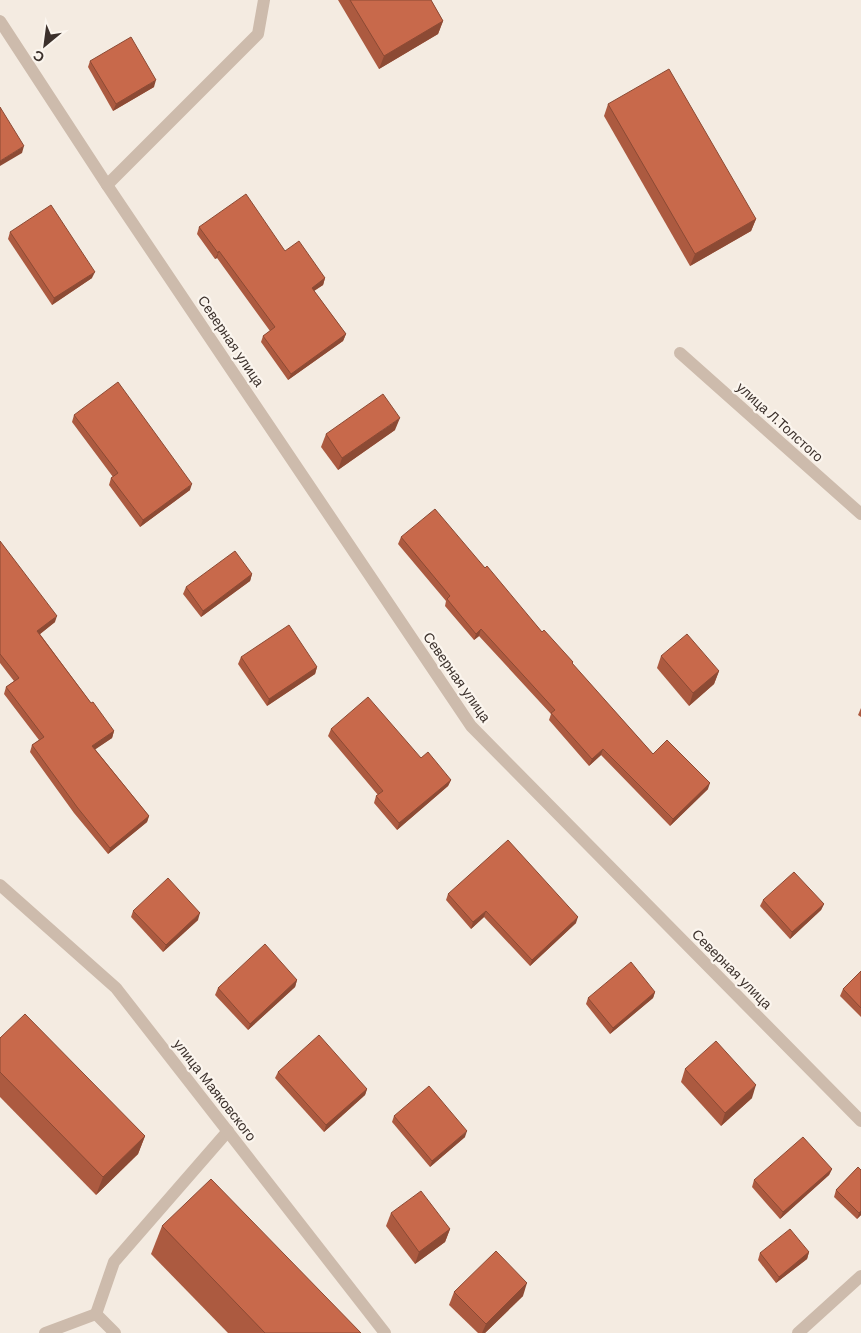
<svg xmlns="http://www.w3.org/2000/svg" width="861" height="1333" viewBox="0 0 861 1333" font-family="'DM Sans',sans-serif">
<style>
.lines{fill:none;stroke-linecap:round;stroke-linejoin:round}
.service{stroke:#cdbbac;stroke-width:12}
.minor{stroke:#cdbbac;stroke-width:12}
.wall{fill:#ac5a40}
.shaded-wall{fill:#8c4a34}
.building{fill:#c8694b;stroke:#8c4a34}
.labels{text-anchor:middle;stroke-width:4.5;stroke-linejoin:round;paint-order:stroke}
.street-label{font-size:14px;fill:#3b302b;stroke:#fbf5ee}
</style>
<rect width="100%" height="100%" fill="#f4ebe1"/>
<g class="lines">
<!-- service -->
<g class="service">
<polyline points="96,1314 114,1262 228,1131"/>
<polyline points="45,1333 96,1314 115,1333"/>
</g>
<!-- minor -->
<g class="minor">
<polyline points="0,21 107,185 471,726 861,1121"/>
<polyline points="107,185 258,34 264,0"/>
<polyline points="680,353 861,514"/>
<polyline points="0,885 116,988 385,1333"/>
<polyline points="798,1333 861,1276"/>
</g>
</g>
<!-- wall -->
<g class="wall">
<polygon points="338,0 431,0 443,21 438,34 379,69"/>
<polygon points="90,61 154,87 113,111 88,67"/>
<polygon points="608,104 756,219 751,231 690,266 604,116"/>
<polygon points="199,227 285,251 325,278 323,285 314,291 346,334 343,341 288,380 261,342 263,336 270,331 217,258 215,259 197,234"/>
<polygon points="10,232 92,278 52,305 8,239"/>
<polygon points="74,415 190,490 140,527 109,485 111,478 113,477 72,422"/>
<polygon points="395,430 338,470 321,447 326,434"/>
<polygon points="401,537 485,568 542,632 573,662 572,664 653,754 708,789 670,826 601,755 589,766 549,720 551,714 479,636 474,640 445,606 446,601 398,544"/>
<polygon points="0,541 55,622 40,634 91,703 114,731 112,738 95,749 149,816 147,822 108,854 74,813 30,752 32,745 39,740 4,694 6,687 14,681 0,663"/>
<polygon points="252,574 250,581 201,617 183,594 186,587"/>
<polygon points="661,656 719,671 714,684 689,706 657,668"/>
<polygon points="241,657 317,667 315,674 267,706 238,664"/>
<polygon points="861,708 861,717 858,715"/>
<polygon points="331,729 421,758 451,780 448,786 397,830 374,803 376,796 378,795 328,736"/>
<polygon points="448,894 576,923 530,966 484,917 471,929 446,900"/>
<polygon points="763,900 824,904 821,910 790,939 760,906"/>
<polygon points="133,911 198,920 163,952 131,917"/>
<polygon points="861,971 861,1017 840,996 843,989"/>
<polygon points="297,980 295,987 248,1030 215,995 218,988"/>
<polygon points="655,992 653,998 610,1034 586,1004 588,998"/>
<polygon points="0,1038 145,1136 138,1154 96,1195 0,1097"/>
<polygon points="685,1069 752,1098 721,1126 681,1082"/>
<polygon points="278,1072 367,1089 365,1095 324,1132 275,1078"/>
<polygon points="394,1116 465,1137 430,1167 392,1122"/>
<polygon points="858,1167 861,1215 857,1219 834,1197 836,1190"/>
<polygon points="832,1169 829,1175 780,1219 752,1187 754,1180"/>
<polygon points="391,1213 450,1229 445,1242 415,1264 386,1226"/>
<polygon points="162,1226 361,1333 228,1333 151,1254"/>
<polygon points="809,1252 807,1259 776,1283 758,1260 760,1253"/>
<polygon points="454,1292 523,1296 485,1333 478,1333 449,1305"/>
</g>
<!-- shaded-wall -->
<g class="shaded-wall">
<polygon points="443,21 438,34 379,69 384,56"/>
<polygon points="156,80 154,87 113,111 116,104"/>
<polygon points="24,146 22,153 0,166 0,161"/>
<polygon points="756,219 751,231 690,266 695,254"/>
<polygon points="219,251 217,258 215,259"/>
<polygon points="95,272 92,278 52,305 54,298"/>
<polygon points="325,278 323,285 309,294 312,288"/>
<polygon points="346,334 343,341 288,380 291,374"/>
<polygon points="400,418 395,430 338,470 342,458"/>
<polygon points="192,484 190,490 140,527 143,520"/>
<polygon points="252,574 250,581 201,617 203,611"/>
<polygon points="57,616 55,622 35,638 37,631"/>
<polygon points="481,629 479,636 474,640 476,634"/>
<polygon points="317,667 315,674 267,706 269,699"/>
<polygon points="719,671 714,684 689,706 693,693"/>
<polygon points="114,731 112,738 90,753 92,746"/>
<polygon points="603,749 601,755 589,766 592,759"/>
<polygon points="451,780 448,786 397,830 399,823"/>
<polygon points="710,783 708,789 670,826 673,819"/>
<polygon points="149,816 147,822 108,854 110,848"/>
<polygon points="824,904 821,910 790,939 792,932"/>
<polygon points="486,911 484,917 471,929 473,922"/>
<polygon points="200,913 198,920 163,952 166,945"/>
<polygon points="578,917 576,923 530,966 532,960"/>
<polygon points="297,980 295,987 248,1030 250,1024"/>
<polygon points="655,992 653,998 610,1034 613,1028"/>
<polygon points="756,1085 752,1098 721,1126 725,1113"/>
<polygon points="367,1089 365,1095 324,1132 326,1125"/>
<polygon points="467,1131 465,1137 430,1167 432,1161"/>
<polygon points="145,1136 138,1154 96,1195 103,1177"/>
<polygon points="832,1169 829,1175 780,1219 783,1212"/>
<polygon points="861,1211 861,1215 857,1219 859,1213"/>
<polygon points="450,1229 445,1242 415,1264 419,1252"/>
<polygon points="809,1252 807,1259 776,1283 779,1277"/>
<polygon points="527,1283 523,1296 485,1333 482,1333 486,1324"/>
</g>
<!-- building -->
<g class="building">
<polygon points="350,0 431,0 443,21 384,56"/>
<polygon points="131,37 156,80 116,104 90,61"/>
<polygon points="669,69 756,219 695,254 608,104"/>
<polygon points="0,107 24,146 0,161"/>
<polygon points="246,194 285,251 299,241 325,278 312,288 346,334 291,374 263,336 275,327 219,251 218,253 199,227"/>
<polygon points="51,205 95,272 54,298 10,232"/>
<polygon points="118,382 192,484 143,520 111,478 118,473 74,415"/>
<polygon points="383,394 400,418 342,458 326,434"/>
<polygon points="435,509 485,568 487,566 542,632 544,630 573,662 572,663 653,754 667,740 710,783 673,819 603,749 592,759 551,713 555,710 481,629 476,634 447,599 450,596 401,537"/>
<polygon points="0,541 57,616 37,631 91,703 93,702 114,731 92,746 149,816 110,848 77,807 32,745 44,737 6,687 19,678 0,654"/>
<polygon points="235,551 252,574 203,611 186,587"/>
<polygon points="289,625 317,667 269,699 241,657"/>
<polygon points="687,634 719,671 693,693 661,656"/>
<polygon points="368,697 421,758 428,752 451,780 399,823 376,796 383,791 331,729"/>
<polygon points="508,840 578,917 532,960 486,911 473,922 448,894"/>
<polygon points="794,872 824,904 792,932 763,900"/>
<polygon points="168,878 200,913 166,945 133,911"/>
<polygon points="265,944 297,980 250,1024 218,988"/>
<polygon points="631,962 655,992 613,1028 588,998"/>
<polygon points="861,971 861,1008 843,989"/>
<polygon points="25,1014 145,1136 103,1177 0,1072 0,1038"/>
<polygon points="319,1035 367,1089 326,1125 278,1072"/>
<polygon points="716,1041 756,1085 725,1113 685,1069"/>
<polygon points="429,1086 467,1131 432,1161 394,1116"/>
<polygon points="803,1137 832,1169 783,1212 754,1180"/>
<polygon points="858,1167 861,1170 861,1211 859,1213 836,1190"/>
<polygon points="211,1179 361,1333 265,1333 162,1226"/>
<polygon points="421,1191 450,1229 419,1252 391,1213"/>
<polygon points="790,1229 809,1252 779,1277 760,1253"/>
<polygon points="496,1251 527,1283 486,1324 454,1292"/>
</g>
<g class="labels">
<!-- street labels -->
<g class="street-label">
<text transform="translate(231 341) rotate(56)" y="5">Северная улица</text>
<text transform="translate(780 422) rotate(42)" y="5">улица Л.Толстого</text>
<text transform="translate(457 677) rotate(55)" y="5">Северная улица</text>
<text transform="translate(732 969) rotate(45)" y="5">Северная улица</text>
<text transform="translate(215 1090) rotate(52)" y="5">улица Маяковского</text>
</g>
</g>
<!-- north arrow -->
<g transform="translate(45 45) rotate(209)" stroke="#fbf5ee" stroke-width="4" paint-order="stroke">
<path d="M0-4L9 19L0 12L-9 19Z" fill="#3b302b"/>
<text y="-8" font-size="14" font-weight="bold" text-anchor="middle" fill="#3b302b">С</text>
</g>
</svg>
